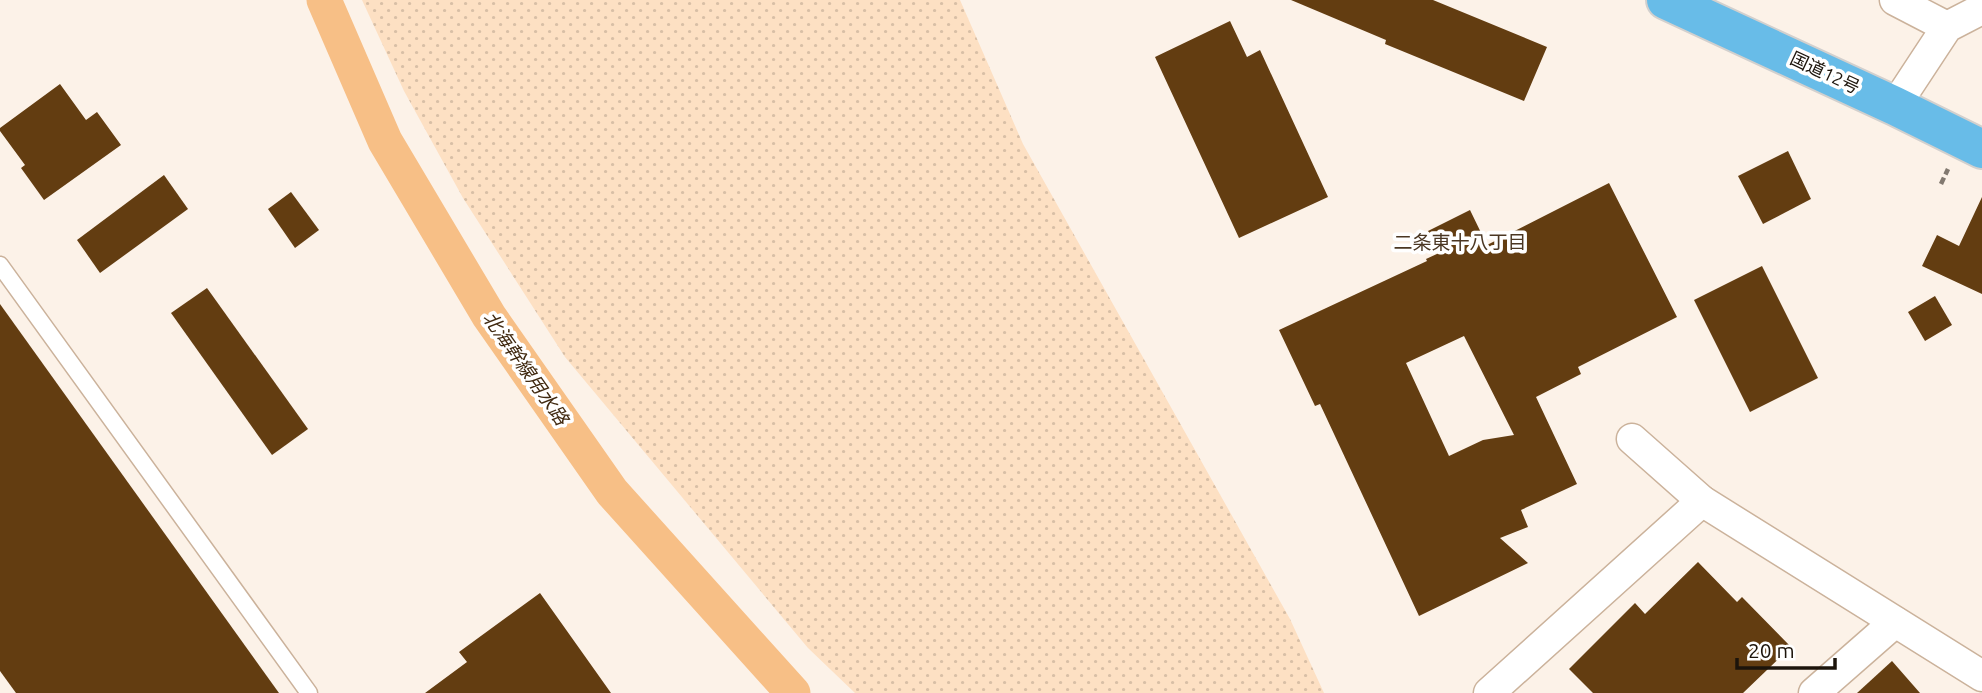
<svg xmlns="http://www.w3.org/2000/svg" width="1982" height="693" viewBox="0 0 1982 693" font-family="Ubuntu,'Noto Sans JP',sans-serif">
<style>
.grass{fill:url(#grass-dots)}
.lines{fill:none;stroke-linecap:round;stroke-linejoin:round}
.canal{stroke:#f7bf86;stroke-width:35}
.building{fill:#633d11;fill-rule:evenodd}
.service-casing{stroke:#cbb29b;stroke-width:19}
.minor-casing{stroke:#cbb29b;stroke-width:33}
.trunk-casing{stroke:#d2d0ce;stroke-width:42}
.path{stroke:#827970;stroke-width:4.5;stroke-dasharray:7 3.5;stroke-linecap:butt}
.service{stroke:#fff;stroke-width:16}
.minor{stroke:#fff;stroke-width:30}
.trunk{stroke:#68bce8;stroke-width:38}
.labels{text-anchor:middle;stroke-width:7;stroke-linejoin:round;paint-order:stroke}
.street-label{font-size:18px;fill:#1c140b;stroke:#fff}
.neighbourhood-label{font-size:19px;fill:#4b3723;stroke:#fff}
.water-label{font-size:19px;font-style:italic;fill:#402910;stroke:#fff}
</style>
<defs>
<pattern id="grass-dots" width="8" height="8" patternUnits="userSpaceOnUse" patternTransform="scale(1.75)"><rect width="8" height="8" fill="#fde0c3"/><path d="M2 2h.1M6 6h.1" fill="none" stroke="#d8bfa6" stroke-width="1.8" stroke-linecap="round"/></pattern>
</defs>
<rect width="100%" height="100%" fill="#fcf2e8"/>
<!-- grass -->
<polygon class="grass" points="362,0 960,0 1023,144 1290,619 1324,693 855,693 808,648 565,357 463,198 404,91"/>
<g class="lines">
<!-- canal -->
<polyline class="canal" points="324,0 385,141 489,316 612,492 793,693"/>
</g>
<!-- building -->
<g class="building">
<polygon points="1291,0 1433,0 1547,47 1524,101 1385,44 1386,40"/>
<polygon points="1230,21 1247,57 1260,50 1328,197 1239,238 1155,57"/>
<polygon points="60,84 86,120 97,112 121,145 44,200 21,168 25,165 0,131 0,128"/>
<polygon points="1788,151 1811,199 1763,224 1738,176"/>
<polygon points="164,175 188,209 100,273 77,240"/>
<path d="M1609,183L1677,317L1578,367L1581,374L1536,397L1577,484L1521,510L1528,527L1500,538L1528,563L1419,616L1320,404L1315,406L1279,330L1427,261L1426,259L1439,253L1428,231L1470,210L1487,245ZM1464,336L1514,435L1483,440L1449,456L1406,363Z"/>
<polygon points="291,192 319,230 295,248 268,209"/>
<polygon points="1982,197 1982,294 1922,266 1937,235 1959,246"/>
<polygon points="1762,266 1818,378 1750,412 1694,300"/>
<polygon points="207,288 308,429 272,455 171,313"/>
<polygon points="1935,296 1952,325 1925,341 1908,312"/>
<polygon points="0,304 279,693 16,693 0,671"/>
<polygon points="1698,562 1737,602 1742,597 1791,647 1743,693 1593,693 1569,669 1635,603 1645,614"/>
<polygon points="540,593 611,693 425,693 467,662 459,652"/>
<polygon points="1892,661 1920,693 1857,693"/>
</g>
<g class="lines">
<!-- service casing -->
<g class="service-casing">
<polyline id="service" points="0,265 309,693"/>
</g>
<!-- minor casing -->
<g class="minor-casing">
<g id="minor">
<polyline points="1895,0 1947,27"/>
<polyline points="1895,106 1947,27 1982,9"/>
<polyline points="1632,439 1702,501 1982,676"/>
<polyline points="1489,693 1702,501"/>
<polyline points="1814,693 1895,622"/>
</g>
</g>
<!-- trunk casing -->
<g class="trunk-casing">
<polyline id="trunk" points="1666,0 1895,106 1982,149"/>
</g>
<!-- path -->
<polyline class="path" points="1941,184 1948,169"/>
<!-- service -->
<use href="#service" class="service"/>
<!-- minor -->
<use href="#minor" class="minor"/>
<!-- trunk -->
<use href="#trunk" class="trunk"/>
</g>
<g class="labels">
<!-- street labels -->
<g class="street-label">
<text transform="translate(1825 73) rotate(25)" y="6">国道12号</text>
</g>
<!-- neighbourhood labels -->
<g class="neighbourhood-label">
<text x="1460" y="249">二条東十八丁目</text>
</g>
<!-- water labels -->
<g class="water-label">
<text transform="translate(526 368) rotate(55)" y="7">北海幹線用水路</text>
</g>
</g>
<!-- scale -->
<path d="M1737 658v10h98v-10" fill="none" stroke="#1c140b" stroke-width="3.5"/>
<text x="1748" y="658" font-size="21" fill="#1c140b" stroke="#ffffff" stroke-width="5" paint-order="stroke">20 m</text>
</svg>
